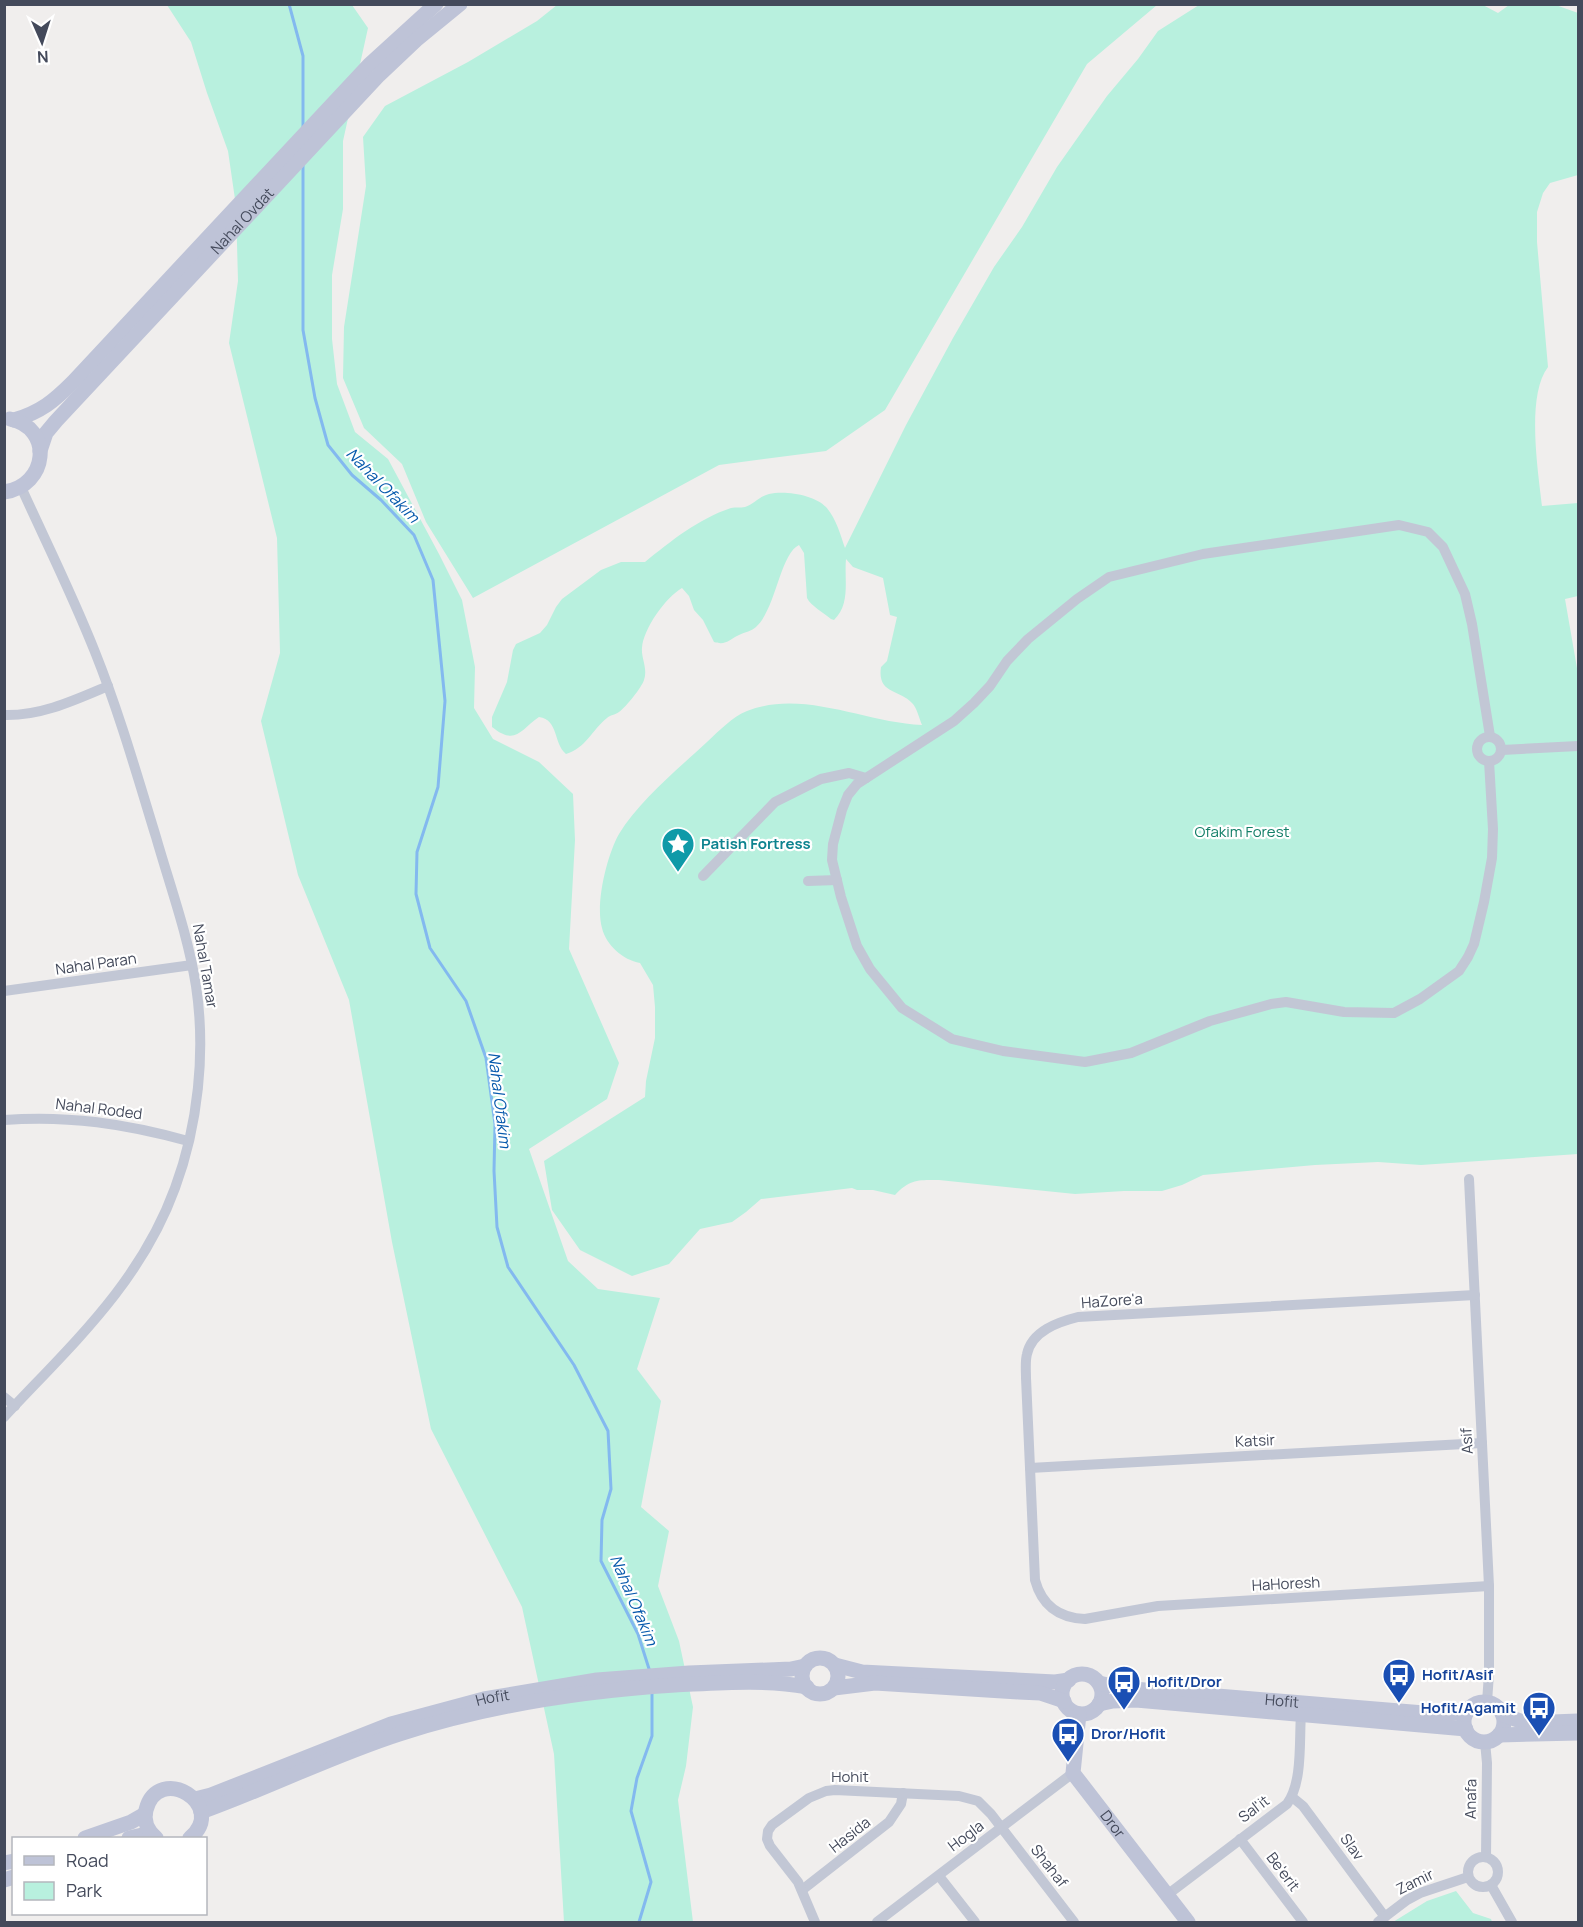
<svg xmlns="http://www.w3.org/2000/svg" width="1583" height="1927" viewBox="0 0 1583 1927" font-family="Manrope,sans-serif">
<style>
.green{fill:#b8f0de}
.lines{fill:none;stroke-linecap:round;stroke-linejoin:round}
.stream{stroke:#83b9ef;stroke-width:3}
.street{stroke:#c2c7d5;stroke-width:10}
.secondary{stroke:#bec3d7;stroke-width:15}
.labels{text-anchor:middle;stroke-width:4.5;stroke-linejoin:round;paint-order:stroke}
.street-label{font-size:15px;fill:#444a5b;stroke:#fff}
.park-label{font-size:15px;fill:#137f68;stroke:#fff}
.culture-label{font-size:15px;font-weight:bold;fill:#0d838f;stroke:#fff;text-anchor:start}
.transit-label{font-size:15px;font-weight:bold;fill:#164399;stroke:#fff;text-anchor:start}
.water-label{font-size:16px;font-style:italic;fill:#0659ac;stroke:#fff}
</style>
<rect width="100%" height="100%" fill="#f0eeed"/>
<!-- green -->
<g class="green">
<path d="M1481,4L1498,13L1509,5L1553,4L1578,13V175L1550,183L1543,193L1537,212V242L1548,367C1526,396 1538,470 1542,506L1578,503V596L1565,599L1578,674V1154L1421,1165L1378,1162L1315,1165L1203,1175L1182,1185L1162,1191H1124L1075,1194L939,1180C918,1180 910,1179 895,1195L873,1190H857L852,1188L761,1199L746,1212L732,1222L700,1229L669,1264L632,1276L580,1250L552,1210L544,1161L645,1097L646,1081L655,1038V1007L653,985L640,963C623,960 606,945 602,928C595,904 607,855 619,834C639,801 679,768 707,742C719,731 732,717 747,711C804,689 865,723 922,725C919,718 917,708 912,703C899,689 877,694 881,667L887,661L897,617L890,615L883,578L853,567L846,559C844,579 851,604 834,620L831,619C823,612 811,606 807,598L804,553L799,545C780,554 776,609 756,627C752,631 745,632 739,635C730,639 726,646 714,642L703,620L694,610L689,596L682,588C666,597 643,629 642,648C641,658 648,669 644,680C642,687 626,707 619,712C615,715 610,715 607,718C592,730 586,748 566,754C553,743 559,720 539,717C520,730 516,746 492,727V717L507,682L513,650L516,644L540,633L547,625L556,607L562,599L601,570L621,562H645C671,541 698,519 731,508C736,507 740,508 745,507C754,504 760,496 769,494C785,490 815,495 826,507C836,518 841,536 845,548L906,425L953,338L994,267L1022,227L1057,167L1107,96L1138,59L1158,31L1199,5Z"/>
<polygon points="167,5 352,5 368,28 343,141 343,209 332,275 332,339 337,384 355,432 388,459 439,554 462,600 475,667 474,708 493,739 539,762 573,794 575,840 569,949 619,1063 607,1099 529,1149 568,1261 598,1289 660,1298 637,1369 661,1401 641,1507 669,1531 658,1586 679,1641 693,1707 686,1766 678,1800 693,1922 564,1922 554,1754 522,1607 431,1429 392,1242 349,1000 298,875 261,721 280,653 277,538 229,343 238,281 236,206 228,151 207,93 191,42"/>
<polygon points="557,5 557,4 1157,5 1087,64 885,410 826,451 719,465 473,598 426,522 402,464 364,428 343,378 344,327 366,186 363,137 385,106 468,62 537,21"/>
<polygon points="1456,1891 1473,1913 1491,1919 1492,1922 1393,1922 1427,1901"/>
</g>
<g class="lines">
<!-- stream -->
<g class="stream">
<polyline points="289,4 303,56 303,127"/>
<polyline points="303,163 303,330 315,398 328,445 352,475 381,500 414,535 433,580 445,701 438,787 417,852 416,894 430,948 466,1001 486,1058 495,1124 494,1171 497,1227 508,1267 574,1365 608,1431 611,1489 602,1520 601,1561 638,1634 650,1672"/>
<polyline points="639,1922 651,1882 631,1811 637,1778 652,1736 652,1691"/>
</g>
<!-- street -->
<g class="street">
<path d="M4,715C41,716 75,700 108,686"/>
<circle cx="1489" cy="749" r="12"/>
<polyline points="1502,750 1578,746"/>
<polyline points="1489,761 1493,829 1492,858 1484,902 1474,944 1468,957 1459,971 1420,999 1394,1013 1344,1012 1286,1002 1271,1004 1210,1021 1131,1053 1085,1062 1003,1051 952,1039 902,1008 870,969 857,946 841,897 832,860 833,844 842,810 848,795 857,784 954,721 974,703 990,686 1007,661 1028,639 1077,599 1109,577 1203,554 1399,525 1428,532 1443,547 1465,594 1472,624 1490,736"/>
<polyline points="703,876 775,802 821,779 849,773 866,778"/>
<polyline points="808,881 837,880"/>
<polyline points="4,991 192,965"/>
<path d="M4,1120C68,1115 127,1124 188,1141"/>
<polyline points="1469,1179 1489,1586 1489,1674 1487,1702"/>
<path d="M1475,1295L1078,1317C1058,1322 1032,1331 1027,1354C1025,1361 1026,1370 1026,1378L1035,1580C1042,1606 1059,1618 1085,1619L1158,1606L1489,1586"/>
<polyline points="4,1397 15,1406"/>
<path d="M4,1417C71,1345 140,1284 175,1188C198,1126 206,1052 196,986C188,935 170,886 156,837C137,775 119,712 95,652C73,596 46,542 21,487"/>
<polyline points="1030,1468 1482,1443"/>
<polyline points="1485,1742 1487,1763 1486,1857"/>
<polyline points="1292,1797 1303,1806 1385,1917"/>
<polyline points="1240,1839 1303,1922"/>
<circle cx="1483" cy="1872" r="15"/>
<polyline points="939,1876 975,1922"/>
<polyline points="1491,1885 1512,1922"/>
<polyline points="802,1890 889,1822 901,1804 903,1793"/>
<path d="M1167,1895L1287,1804C1303,1782 1299,1741 1301,1714"/>
<polyline points="815,1922 798,1882 770,1846 767,1839 768,1831 772,1825 809,1798 826,1791 835,1790 959,1796 978,1801 991,1814 1074,1922"/>
<polyline points="877,1922 1073,1773"/>
<polyline points="1378,1922 1407,1900 1420,1893 1468,1877"/>
</g>
<!-- secondary -->
<g class="secondary">
<path d="M14,420C41,412 54,401 73,382L369,65L436,4"/>
<path id="s1" d="M40,451L46,433L56,421L379,75L416,40L460,4"/>
<path d="M4,492C48,486 54,428 10,419"/>
<circle cx="820" cy="1676" r="18"/>
<polyline points="835,1665 862,1672 1055,1682 1069,1680"/>
<circle cx="1082" cy="1694" r="20"/>
<path id="s2" d="M1099,1683L1121,1688L1436,1714L1466,1713"/>
<polyline points="834,1688 875,1683 1019,1692 1040,1693 1064,1701"/>
<circle cx="1484" cy="1722" r="20"/>
<polyline points="1099,1704 1113,1701 1136,1700 1466,1729"/>
<path id="s3" d="M1079,1714L1073,1773L1188,1922"/>
<polyline points="1503,1715 1526,1723 1578,1721"/>
<polyline points="1499,1735 1578,1733"/>
<path id="s4" d="M195,1799L211,1795L391,1724L484,1699L597,1680L689,1673L791,1669L805,1666"/>
<path d="M201,1812C268,1788 331,1756 399,1734C489,1705 581,1691 675,1685C719,1683 764,1679 807,1687"/>
<polyline points="85,1838 131,1822 145,1814"/>
<polyline points="129,1838 151,1833"/>
<path d="M156,1838C148,1831 143,1821 146,1810C158,1762 229,1805 190,1838"/>
<polyline points="4,1863 14,1861"/>
<polyline points="4,1880 14,1877"/>
</g>
</g>
<!-- icons -->
<defs>
<g id="sight-pin" transform="scale(1.725)"><path d="M0 17L-7.5 6A9.5 9.5 0 1 1 7.5 6Z" fill="#0f9aa8" stroke="#fff"/><path d="M0-6L1.8-2.2L6-1.7L2.9 1.2L3.7 5.4L0 3.3L-3.7 5.4L-2.9 1.2L-6-1.7L-1.8-2.2Z" fill="#fff"/></g>
<g id="bus-pin" transform="scale(1.725)"><path d="M0 17L-7.5 6A9.5 9.5 0 1 1 7.5 6Z" fill="#1a4fb4" stroke="#fff"/><path d="M-5-6H5V4H4V6H2V4H-2V6H-4V4H-5ZM-3.5-4V0h7V-4ZM-3.5 1.2v1.5H-2V1.2ZM2 1.2v1.5H3.5V1.2Z" fill="#fff"/></g>
</defs>
<g fill-rule="evenodd">
<use href="#sight-pin" x="678" y="844"/>
<use href="#bus-pin" x="1399" y="1675"/>
<use href="#bus-pin" x="1124" y="1682"/>
<use href="#bus-pin" x="1539" y="1708"/>
<use href="#bus-pin" x="1068" y="1734"/>
</g>
<g class="labels">
<!-- street labels -->
<g class="street-label">
<text dy="5" stroke="none"><textPath href="#s1" startOffset="308">Nahal Ovdat</textPath></text>
<text transform="translate(96 964) rotate(-8)" y="5">Nahal Paran</text>
<text transform="translate(205 966) rotate(80)" y="5">Nahal Tamar</text>
<text transform="translate(99 1109) rotate(7)" y="5">Nahal Roded</text>
<text transform="translate(1112 1301) rotate(-4)" y="5">HaZore'a</text>
<text transform="translate(1255 1441) rotate(-3)" y="5">Katsir</text>
<text transform="translate(1467 1441) rotate(-93)" y="5">Asif</text>
<text transform="translate(1286 1584) rotate(-3)" y="5">HaHoresh</text>
<text dy="5" stroke="none"><textPath href="#s4" startOffset="315">Hofit</textPath></text>
<text dy="5" stroke="none"><textPath href="#s2" startOffset="184">Hofit</textPath></text>
<text x="850" y="1782">Hohit</text>
<text transform="translate(1471 1799) rotate(-89)" y="5">Anafa</text>
<text transform="translate(1254 1809) rotate(-37)" y="5">Sal'it</text>
<text dy="5" stroke="none"><textPath href="#s3" startOffset="124">Dror</textPath></text>
<text transform="translate(850 1835) rotate(-38)" y="5">Hasida</text>
<text transform="translate(966 1836) rotate(-37)" y="5">Hogla</text>
<text transform="translate(1352 1847) rotate(54)" y="5">Slav</text>
<text transform="translate(1049 1866) rotate(52)" y="5">Shahaf</text>
<text transform="translate(1283 1872) rotate(53)" y="5">Be'erit</text>
<text transform="translate(1415 1882) rotate(-26)" y="5">Zamir</text>
</g>
<!-- park labels -->
<g class="park-label">
<text x="1242" y="837">Ofakim Forest</text>
</g>
<!-- culture labels -->
<g class="culture-label">
<text x="701" y="849">Patish Fortress</text>
</g>
<!-- transit labels -->
<g class="transit-label">
<text x="1422" y="1680">Hofit/Asif</text>
<text x="1147" y="1687">Hofit/Dror</text>
<text x="1516" y="1713" text-anchor="end">Hofit/Agamit</text>
<text x="1091" y="1739">Dror/Hofit</text>
</g>
<!-- water labels -->
<g class="water-label">
<text transform="translate(383 485) rotate(46)" y="6">Nahal Ofakim</text>
<text transform="translate(500 1100) rotate(83)" y="6">Nahal Ofakim</text>
<text transform="translate(634 1600) rotate(67)" y="6">Nahal Ofakim</text>
</g>
</g>
<!-- border -->
<rect width="1583" height="1927" fill="none" stroke="#444a5b" stroke-width="12"/>
<!-- legend -->
<rect x="12" y="1837" width="195" height="78" fill="#ffffff" stroke="#b4b7bd" stroke-width="1.5"/>
<rect x="24" y="1856" width="30" height="9" fill="#bec3d7" stroke="#b4b7bd" stroke-width="1.5"/>
<text x="66" y="1867" font-size="18" fill="#444a5b">Road</text>
<rect x="24" y="1882" width="30" height="18" fill="#b8f0de" stroke="#b4b7bd" stroke-width="1.5"/>
<text x="66" y="1897" font-size="18" fill="#444a5b">Park</text>
<!-- north arrow -->
<g transform="translate(42 42) rotate(177)" stroke="#ffffff" stroke-width="4.5" paint-order="stroke">
<path d="M0-4.5L10 22L0 15L-10 22Z" fill="#444a5b"/>
<text y="-9" font-size="16" font-weight="bold" text-anchor="middle" fill="#444a5b">N</text>
</g>
</svg>
